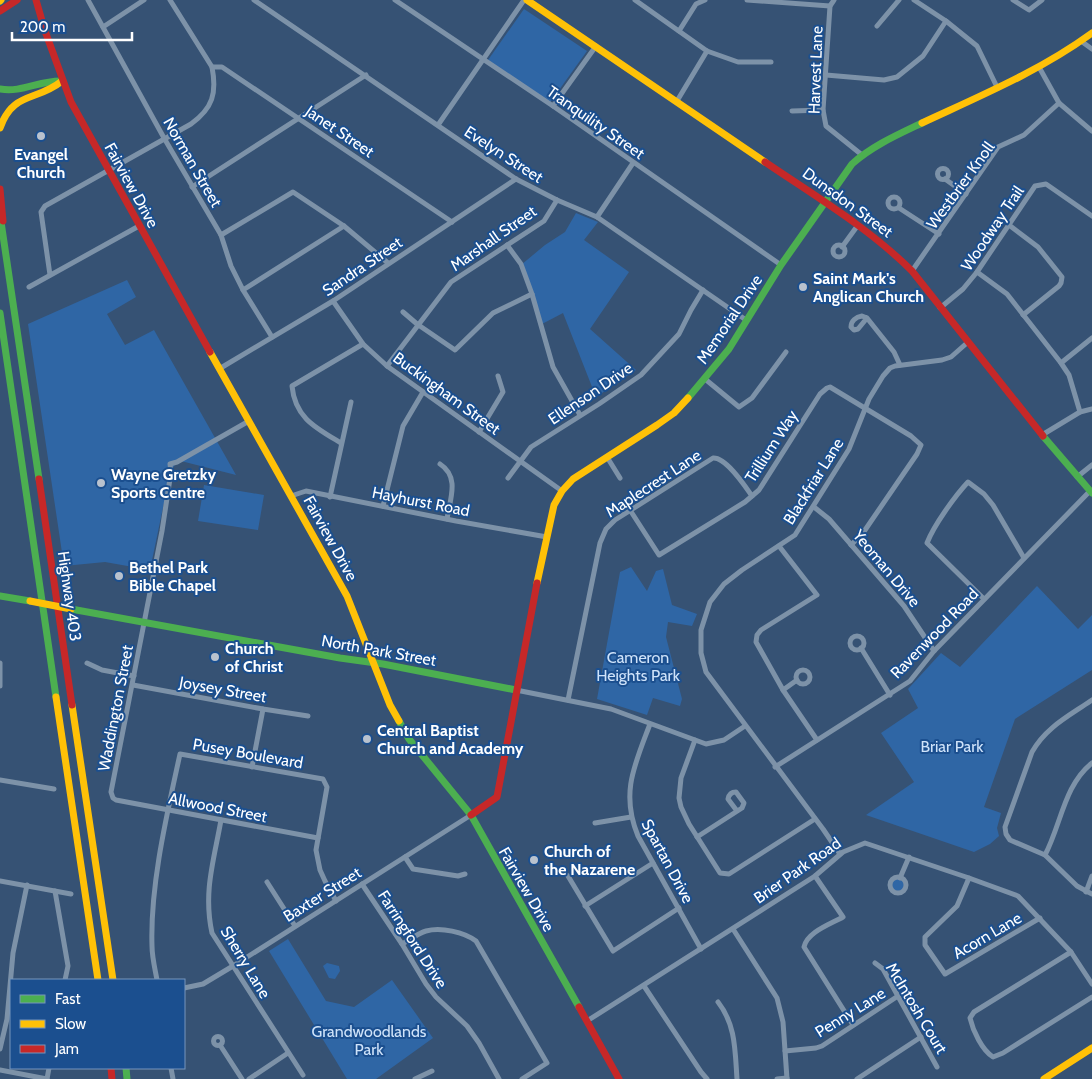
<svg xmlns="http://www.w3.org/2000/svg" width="1092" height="1079" viewBox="0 0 1092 1079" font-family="Cabin,sans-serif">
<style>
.green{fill:#2f66a5}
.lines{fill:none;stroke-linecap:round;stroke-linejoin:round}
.street{stroke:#7d92a8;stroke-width:5}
.fast{stroke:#4caf50;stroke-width:7}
.slow{stroke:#ffc107;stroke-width:7}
.jam{stroke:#c62828;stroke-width:7}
.slow-bridge{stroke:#ffc107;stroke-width:7}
.poi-dot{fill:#b9c2ce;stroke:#1b4f8f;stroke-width:2}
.labels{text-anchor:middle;stroke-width:4;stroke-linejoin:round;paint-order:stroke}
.street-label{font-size:16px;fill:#fff;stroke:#1b4f8f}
.poi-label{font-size:16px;font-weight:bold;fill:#fff;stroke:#1b4f8f;text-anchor:start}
.park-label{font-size:16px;fill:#cfe3fa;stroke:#1b4f8f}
</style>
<rect width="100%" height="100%" fill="#365274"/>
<!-- green -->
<g class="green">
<polygon points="524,9 587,51 549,104 488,60"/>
<polygon points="576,213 598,222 584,240 629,272 590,329 636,370 596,397 563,313 542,324 521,265 545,245 565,232"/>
<polygon points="127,280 136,297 107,314 125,345 154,330 236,475 177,460 170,474 150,570 105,562 64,566 28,324"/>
<polygon points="204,485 264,495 258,530 198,521"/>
<polygon points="631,567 647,591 656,571 663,569 672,605 697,614 692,626 668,622 666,637 682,699 680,706 653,698 647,715 597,699 620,572"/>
<polygon points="1037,586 1078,629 1092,615 1092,670 1015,719 984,807 1001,813 997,828 999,836 990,844 974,852 866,815 914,782 881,733 918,708 908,689 941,653 960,667"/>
<circle cx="898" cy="885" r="6"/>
<polygon points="288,939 326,1001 354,1007 392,980 433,1038 376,1079 347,1079 269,951"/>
<polygon points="327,963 339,966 340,971 335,979 329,978 323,966"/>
</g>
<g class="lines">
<!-- street -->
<g class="street">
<polyline points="88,0 164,138 221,235 231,266 243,290 272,337"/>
<polyline points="254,0 516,179 557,200 597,217 746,320"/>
<polyline points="395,0 553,106 781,265"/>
<polyline points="635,0 707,51 738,62 771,62"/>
<polyline points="747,0 830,6"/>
<polyline points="834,0 830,6 823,110 826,126 862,155"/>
<polyline points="914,0 946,21 977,46 997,87"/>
<polyline points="1013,0 1029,10 1042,0"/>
<polyline points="877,26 899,0"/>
<polyline points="103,27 144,0"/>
<polyline points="679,31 696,4 705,0"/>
<polyline points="1081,41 1092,49"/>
<polyline points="212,67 222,67 452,222"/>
<polyline points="1039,67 1059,103 1092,131"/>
<polyline points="826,75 884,80 897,77 923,56 946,21"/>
<polyline points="677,101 707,51"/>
<polyline points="553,106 596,46"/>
<polyline points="792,111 823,110"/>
<polyline points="438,125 524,0"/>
<circle cx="943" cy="174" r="5.5"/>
<polyline points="945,179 966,194"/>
<polyline points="192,187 366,75"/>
<circle cx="894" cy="203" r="6"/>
<polyline points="899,208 939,234"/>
<polyline points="597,217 633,163"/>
<polyline points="1009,225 1038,247 1062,277 1061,283 1059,286 1023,315"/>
<polyline points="221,235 293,192 344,226 388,263"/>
<polyline points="507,245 521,264 532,294 553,367 580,415"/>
<circle cx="839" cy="251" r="6"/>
<polyline points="842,247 858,225"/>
<polyline points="912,271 998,147 1024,135 1059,103"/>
<polyline points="977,272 1007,294 1061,363 1069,375 1080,412"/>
<path d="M50,275L41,212L45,206L191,124C213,108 217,93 212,67L170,0"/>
<polyline points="29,287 139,226"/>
<polyline points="243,290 344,226"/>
<polyline points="333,301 363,344 387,366 562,491"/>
<polyline points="940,308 963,289 977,272 1035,186 1046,184 1092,216"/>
<polyline points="403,312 417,324 455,350 493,313 532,294"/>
<path d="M867,318L858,329L854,330L851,327C851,321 856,317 862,316L867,318L894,352L900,365"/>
<polyline points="1061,363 1092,338"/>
<polyline points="387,366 451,282 544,221 557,200"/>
<polyline points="219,369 333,301 516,179"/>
<polyline points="705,379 739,407 752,398 786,352"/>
<polyline points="249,421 177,462 170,464 171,472 162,531 111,792 113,798 116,800 318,838"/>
<polyline points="479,432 503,392 498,376"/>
<polyline points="1042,435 1080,412 1092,409"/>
<path d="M341,443C316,428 295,418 292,386L363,344"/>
<polyline points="607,457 620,478"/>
<path d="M440,464C460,477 450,499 447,519"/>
<polyline points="1077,477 1092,465"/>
<polyline points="508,478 531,447 599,404 641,375 679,334 691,310 703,290"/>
<polyline points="291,496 306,491 456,521 547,537"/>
<polyline points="330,497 351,402"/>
<polyline points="383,506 403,426 423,392"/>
<polyline points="814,507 829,519 904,606 934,651"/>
<polyline points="630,510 659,555 745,502 759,490 820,394 827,388 830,387 911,436 921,445 917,454 863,533 851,545"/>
<polyline points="779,546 817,595 761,630 757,635 756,642 783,690 817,740"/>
<path d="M984,599L927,543C934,525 955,496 968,482L984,494L993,505L1024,558"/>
<circle cx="857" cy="643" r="7"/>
<polyline points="861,648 890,695"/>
<polyline points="0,663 0,686"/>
<polyline points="87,663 102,670 134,676"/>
<circle cx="803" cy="677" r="7"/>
<polyline points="133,685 263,709 308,716"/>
<polyline points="516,690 611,709 706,744 724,740 745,726"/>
<polyline points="783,690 797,680"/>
<path d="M568,700L600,543L606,529L615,520L713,458C726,457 745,486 752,496"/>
<path d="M1092,700C1069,716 1046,727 1032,752L1005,827L1006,834L1010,840L1045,855L1077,886L1092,894"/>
<path d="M650,724C635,764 620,793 638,836L701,949"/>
<polyline points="695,740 681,778 679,798 681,807 689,824 720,873 729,874 815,819"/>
<polyline points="252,767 263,709"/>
<polyline points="775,767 910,681 934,651 1090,491"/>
<polyline points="0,780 54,789"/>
<path d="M221,820C214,860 203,892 212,933L303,1075"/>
<polyline points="595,823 631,817"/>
<path d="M697,837L742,808L744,803L736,792C732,792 729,794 728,799L737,811"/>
<polyline points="840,854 823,829 706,672 701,653 701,630 710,602 724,584 742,570 795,535 849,449 869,399 883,376 890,368 895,366 942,360 951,357 968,342"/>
<path d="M1045,855C1061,825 1064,785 1092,763"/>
<polyline points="405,857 413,869 458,876 465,874"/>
<polyline points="568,876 613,951 679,908"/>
<path d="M815,876L843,917C831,924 807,932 804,947L853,1025"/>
<circle cx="898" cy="885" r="8"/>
<polyline points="900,878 909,857"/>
<polyline points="969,878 957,906 925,937 925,945 945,974 1040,918"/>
<polyline points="0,881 71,894"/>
<polyline points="267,882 295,926"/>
<polyline points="362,884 402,944 426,984 436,997 467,1026 479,1043 499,1079"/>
<polyline points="55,891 68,966 65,980"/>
<polyline points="1086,892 1092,876"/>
<polyline points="585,906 653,863"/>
<polyline points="733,929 777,998 783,1022 787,1079"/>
<path d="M402,944C410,940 418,933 426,931C441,927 464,932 476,941L547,1063L522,1079"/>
<path d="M1071,952L974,1012L970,1018C973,1031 982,1050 993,1057L1003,1053L1092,997"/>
<polyline points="875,963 883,969 937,1067"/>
<path d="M157,980C155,969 152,957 152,946C150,885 167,814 180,754L323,779L327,787L316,850L320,870L325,881L336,901"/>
<polyline points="644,986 701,1072 707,1079"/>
<polyline points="184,988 203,984 233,966 471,815"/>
<path d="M718,1002C736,1025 735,1051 737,1079"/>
<polyline points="587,1021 815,876 843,852 865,843 969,878 1018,896 1071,952 1092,984"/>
<circle cx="218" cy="1041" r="4.5"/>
<polyline points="220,1045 242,1079"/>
<polyline points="0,1049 7,1019 13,953 27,885"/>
<polyline points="785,1051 816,1048 822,1046 898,996"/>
<polyline points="171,1068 173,1079"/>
<polyline points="0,1070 47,1079"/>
<polyline points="47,1079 49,1068"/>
<polyline points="249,1079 288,1053"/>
<polyline points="415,1079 432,1071"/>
<polyline points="777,1079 787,1078"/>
<polyline points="857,1079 921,1037"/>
</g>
<!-- fast -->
<g class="fast">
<path d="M0,89C22,93 40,80 62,81"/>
<polyline points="0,215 39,479"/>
<polyline points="0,313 56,697"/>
<path d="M688,398L729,349L781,265L852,164C872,146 897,135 922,123"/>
<polyline points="1043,436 1092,493"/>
<polyline points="0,596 30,601"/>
<polyline points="71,609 340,658 383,664 516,690"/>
<polyline points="399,721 409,739 471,815 579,1007"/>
<polyline points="126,1068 127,1079"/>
</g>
<!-- slow -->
<g class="slow">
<polyline points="527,0 765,162"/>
<polyline points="0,1 1,0"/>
<path d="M922,123C980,96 1040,71 1092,33"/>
<path d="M0,128C13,91 36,102 62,81"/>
<polyline points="210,352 347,596 390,705 399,721"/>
<polyline points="537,583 554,505 562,491 573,479 657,425 674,413 688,398"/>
<polyline points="56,697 98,980"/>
<polyline points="72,705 113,980"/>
<polyline points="1044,1079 1092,1048"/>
</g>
<!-- jam -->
<g class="jam">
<polyline points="36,0 45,31 71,102 210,352"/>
<polyline points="0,11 17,0"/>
<path d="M765,162C815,196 869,228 912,271L1043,436"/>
<polyline points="0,189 3,221"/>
<polyline points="39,479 72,705"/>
<polyline points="471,815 497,797 537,583"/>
<polyline points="579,1007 619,1079"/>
<polyline points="111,1068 112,1079"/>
</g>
<!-- slow-bridge -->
<polyline class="slow-bridge" points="30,601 71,609"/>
</g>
<!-- markers -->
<g class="poi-dot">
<circle cx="41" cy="136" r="5"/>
<circle cx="803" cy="287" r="5"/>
<circle cx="101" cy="483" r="5"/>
<circle cx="119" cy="576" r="5"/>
<circle cx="215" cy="657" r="5"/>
<circle cx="367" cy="739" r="5"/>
<circle cx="534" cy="860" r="5"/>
</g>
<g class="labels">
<!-- street labels -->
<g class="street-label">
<text transform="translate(815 70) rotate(-88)" y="6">Harvest Lane</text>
<text transform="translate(596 122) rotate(35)" y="6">Tranquility Street</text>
<text transform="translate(340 131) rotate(34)" y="6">Janet Street</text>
<text transform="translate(504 154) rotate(33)" y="6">Evelyn Street</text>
<text transform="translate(193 162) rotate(60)" y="6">Norman Street</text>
<text transform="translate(132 185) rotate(61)" y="6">Fairview Drive</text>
<text transform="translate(960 185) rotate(-54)" y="6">Westbrier Knoll</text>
<text transform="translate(848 202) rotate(36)" y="6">Dunsdon Street</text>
<text transform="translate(992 228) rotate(-56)" y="6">Woodway Trail</text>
<text transform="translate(493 238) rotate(-35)" y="6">Marshall Street</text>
<text transform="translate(362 266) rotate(-34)" y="6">Sandra Street</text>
<text transform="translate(729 319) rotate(-56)" y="6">Memorial Drive</text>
<text transform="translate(447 393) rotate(36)" y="6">Buckingham Street</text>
<text transform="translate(590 393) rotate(-34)" y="6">Ellenson Drive</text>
<text transform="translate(771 446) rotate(-57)" y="6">Trillium Way</text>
<text transform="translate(813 481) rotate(-58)" y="6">Blackfriar Lane</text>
<text transform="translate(653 483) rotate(-33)" y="6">Maplecrest Lane</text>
<text transform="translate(421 501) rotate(11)" y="6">Hayhurst Road</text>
<text transform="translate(331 538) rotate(61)" y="6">Fairview Drive</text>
<text transform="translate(887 568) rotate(50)" y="6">Yeoman Drive</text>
<text transform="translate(70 596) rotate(82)" y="6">Highway 403</text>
<text transform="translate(934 633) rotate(-46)" y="6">Ravenwood Road</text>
<text transform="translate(379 650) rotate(10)" y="6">North Park Street</text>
<text transform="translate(223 689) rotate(10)" y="6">Joysey Street</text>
<text transform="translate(115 708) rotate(-79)" y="6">Waddington Street</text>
<text transform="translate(248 753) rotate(10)" y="6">Pusey Boulevard</text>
<text transform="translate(218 807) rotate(11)" y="6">Allwood Street</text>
<text transform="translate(668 861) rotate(62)" y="6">Spartan Drive</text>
<text transform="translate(797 870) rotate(-35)" y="6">Brier Park Road</text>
<text transform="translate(527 889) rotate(60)" y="6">Fairview Drive</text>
<text transform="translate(322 894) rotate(-32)" y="6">Baxter Street</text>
<text transform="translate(987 935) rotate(-30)" y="6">Acorn Lane</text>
<text transform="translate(413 939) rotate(57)" y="6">Farringford Drive</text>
<text transform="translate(246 962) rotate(59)" y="6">Sherry Lane</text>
<text transform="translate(917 1008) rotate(59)" y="6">McIntosh Court</text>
<text transform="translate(850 1012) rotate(-32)" y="6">Penny Lane</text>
</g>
<!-- poi labels -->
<g class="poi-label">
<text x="41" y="160" text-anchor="middle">Evangel<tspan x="41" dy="18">Church</tspan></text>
<text x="813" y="284">Saint Mark's<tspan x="813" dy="18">Anglican Church</tspan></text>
<text x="111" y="480">Wayne Gretzky<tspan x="111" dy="18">Sports Centre</tspan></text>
<text x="129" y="573">Bethel Park<tspan x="129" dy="18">Bible Chapel</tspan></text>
<text x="225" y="654">Church<tspan x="225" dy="18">of Christ</tspan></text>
<text x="377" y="736">Central Baptist<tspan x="377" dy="18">Church and Academy</tspan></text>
<text x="544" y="857">Church of<tspan x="544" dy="18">the Nazarene</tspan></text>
</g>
<!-- park labels -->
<g class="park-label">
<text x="638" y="663">Cameron<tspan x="638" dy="18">Heights Park</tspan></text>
<text x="952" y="752">Briar Park</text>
<text x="369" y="1037">Grandwoodlands<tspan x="369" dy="18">Park</tspan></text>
</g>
</g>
<!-- legend -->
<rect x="10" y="979" width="175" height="90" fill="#1b4f8f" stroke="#7695bc"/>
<rect x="20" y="995" width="25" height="8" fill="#4caf50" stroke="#7695bc"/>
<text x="55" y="1004" font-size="15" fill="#ffffff">Fast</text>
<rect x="20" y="1020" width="25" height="8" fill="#ffc107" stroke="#7695bc"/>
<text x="55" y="1029" font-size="15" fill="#ffffff">Slow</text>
<rect x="20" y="1045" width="25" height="8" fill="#c62828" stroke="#7695bc"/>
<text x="55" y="1054" font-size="15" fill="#ffffff">Jam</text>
<!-- scale -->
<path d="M12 32v8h120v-8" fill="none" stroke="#ffffff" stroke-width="2.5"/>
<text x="20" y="32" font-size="15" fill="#ffffff" stroke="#1b4f8f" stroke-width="4" paint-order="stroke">200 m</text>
</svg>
